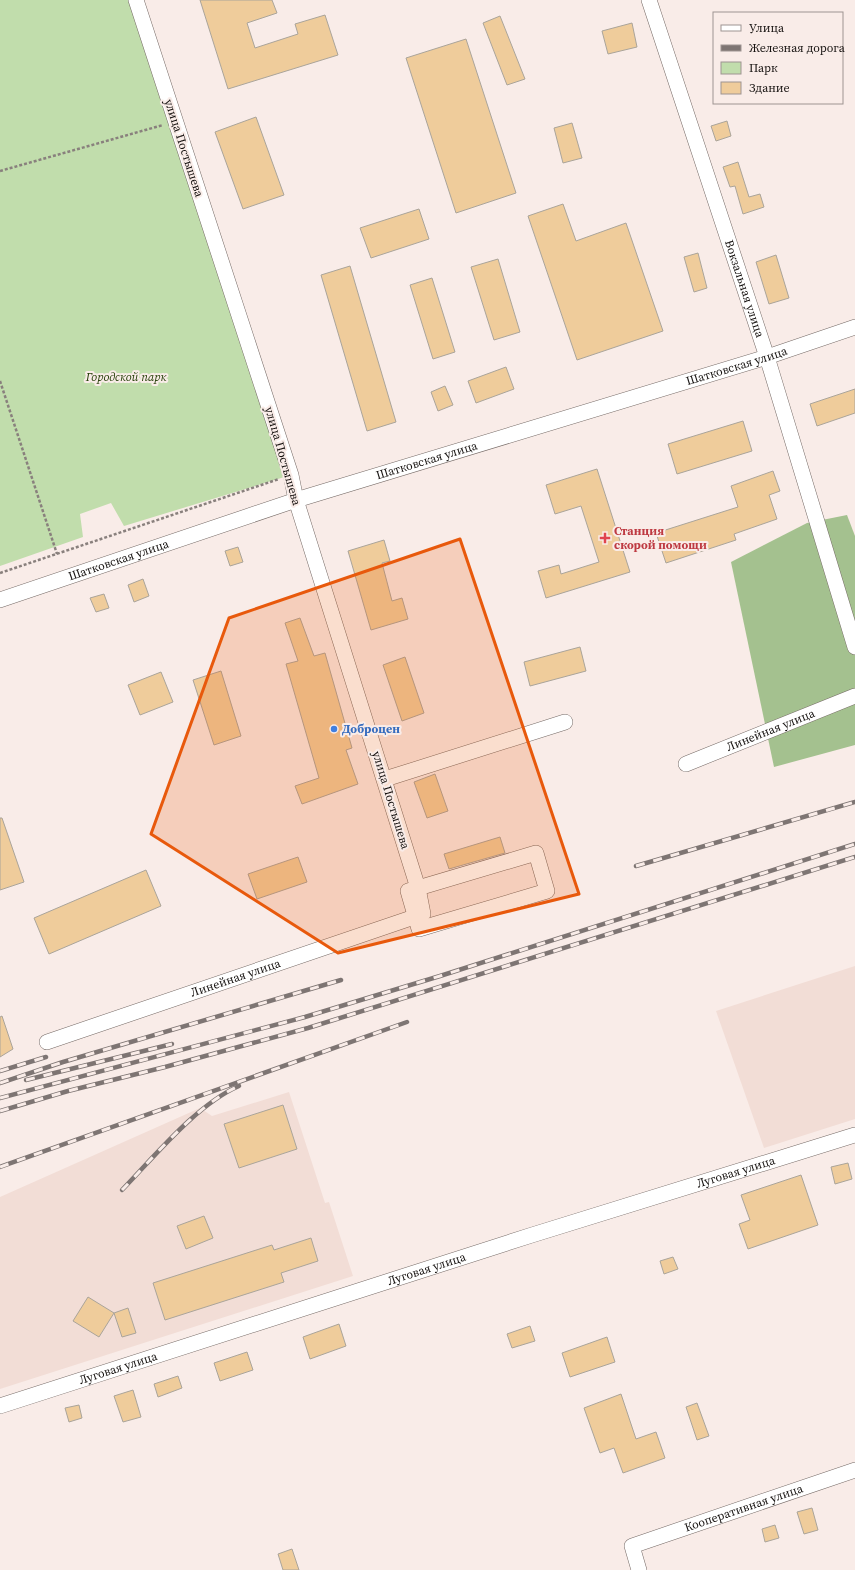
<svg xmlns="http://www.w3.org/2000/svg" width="855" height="1570" viewBox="0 0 855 1570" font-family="'Source Serif 4',serif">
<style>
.built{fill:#f2ddd6}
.green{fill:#c1ddac}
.forest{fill:#a4c18f}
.building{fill:#efcc9b;stroke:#aaa49a}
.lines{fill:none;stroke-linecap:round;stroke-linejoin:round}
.minor-casing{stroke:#756a66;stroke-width:16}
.path{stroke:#89807d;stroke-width:2.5;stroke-dasharray:3 2;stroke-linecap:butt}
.minor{stroke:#fff;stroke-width:15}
.rail-casing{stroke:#7e7573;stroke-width:4.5}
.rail{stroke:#f9ece8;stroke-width:3;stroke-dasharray:9;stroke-linecap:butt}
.marked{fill:#e8590c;fill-opacity:0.2;stroke:#e8590c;stroke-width:3;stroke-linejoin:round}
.health-dot{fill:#e0444e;stroke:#f9ece8;stroke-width:1.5}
.shop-dot{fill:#3f7fe0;stroke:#f9ece8;stroke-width:1.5}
.labels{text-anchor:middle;stroke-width:4;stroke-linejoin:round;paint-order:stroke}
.street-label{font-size:12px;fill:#15110f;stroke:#f9ece8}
.park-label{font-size:12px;font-style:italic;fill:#243e07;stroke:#f9ece8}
.health-label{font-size:12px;font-weight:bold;fill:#be3a42;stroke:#f9ece8;text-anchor:start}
.shop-label{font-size:12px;font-weight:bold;fill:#366cbe;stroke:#f9ece8;text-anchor:start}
</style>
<rect width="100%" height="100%" fill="#f9ece8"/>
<!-- built -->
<g class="built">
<polygon points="855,966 855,1119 764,1148 716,1011"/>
<polygon points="289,1092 325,1203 329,1202 353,1276 0,1389 0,1197 200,1108 212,1116"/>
</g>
<!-- green -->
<polygon class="green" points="0,0 136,0 291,475 124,526 111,503 80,514 83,537 0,566"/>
<!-- forest -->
<polygon class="forest" points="847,515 855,536 855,745 774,767 731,562 807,523"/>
<!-- building -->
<g class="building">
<polygon points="200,0 272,0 277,13 247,23 255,48 298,34 295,24 325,15 338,55 228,89"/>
<polygon points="500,16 525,79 507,85 483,23"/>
<polygon points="632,23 637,47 608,54 602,31"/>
<polygon points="466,39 516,193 456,213 406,58"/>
<polygon points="256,117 284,195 243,209 215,132"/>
<polygon points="727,121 731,136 716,141 711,126"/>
<polygon points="572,123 582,158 563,163 554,128"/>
<polygon points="738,162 749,197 760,194 764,207 743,214 735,186 730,187 723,167"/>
<polygon points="563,204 576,241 626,223 663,331 577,360 528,216"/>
<polygon points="419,209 429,239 371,258 360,228"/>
<polygon points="698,253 707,288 694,292 684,257"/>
<polygon points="776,255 789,298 769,304 756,262"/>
<polygon points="498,259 520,332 494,340 471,267"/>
<polygon points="350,266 396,422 367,431 321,275"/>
<polygon points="432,278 455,352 433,359 410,285"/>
<polygon points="506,367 514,389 476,403 468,381"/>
<polygon points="445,386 453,405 438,411 431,392"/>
<polygon points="855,389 855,413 817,426 810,404"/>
<polygon points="743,421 752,451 677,474 668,444"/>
<polygon points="597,469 630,572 546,598 538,571 559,565 561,574 599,562 581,506 555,514 546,485"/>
<polygon points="773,471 780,491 769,495 777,519 734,534 736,540 666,563 656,533 738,507 731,486"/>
<polygon points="384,540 390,561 382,563 392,601 402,598 408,619 371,630 348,551"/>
<polygon points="238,547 243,562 230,566 225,551"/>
<polygon points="143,579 149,596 134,602 128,585"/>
<polygon points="104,594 109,608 96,612 90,598"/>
<polygon points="300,618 314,656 325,653 352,748 346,750 358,784 302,804 295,786 319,778 286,664 298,661 285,623"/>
<polygon points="580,647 586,671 530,686 524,662"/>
<polygon points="405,657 424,713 402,721 383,665"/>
<polygon points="221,671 241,736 214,745 193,680"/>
<polygon points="161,672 173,702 140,715 128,685"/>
<polygon points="435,774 448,811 427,818 414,782"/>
<polygon points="0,818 2,818 24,882 0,890"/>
<polygon points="500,837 505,853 449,869 444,854"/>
<polygon points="298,857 307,882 257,899 248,874"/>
<polygon points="146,870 161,906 49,954 34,918"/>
<polygon points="2,1016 13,1049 0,1057 0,1017"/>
<polygon points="283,1105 297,1149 239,1168 224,1124"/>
<polygon points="848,1163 852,1179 835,1184 831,1167"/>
<polygon points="801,1175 818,1225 748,1249 739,1224 750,1220 741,1195"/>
<polygon points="204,1216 213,1238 186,1249 177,1226"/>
<polygon points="311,1238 318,1261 281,1273 284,1282 165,1320 153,1283 272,1245 274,1250"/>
<polygon points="673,1257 678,1269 664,1274 660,1261"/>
<polygon points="88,1297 114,1313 99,1337 73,1321"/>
<polygon points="128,1308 136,1333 122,1337 114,1313"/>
<polygon points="339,1324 346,1346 310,1359 303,1337"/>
<polygon points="530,1326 535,1341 512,1348 507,1334"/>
<polygon points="607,1337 615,1362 570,1377 562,1353"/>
<polygon points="247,1352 253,1370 220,1381 214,1363"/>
<polygon points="178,1376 182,1388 158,1397 154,1384"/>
<polygon points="133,1390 141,1417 123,1422 114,1396"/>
<polygon points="621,1394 636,1439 656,1432 665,1458 623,1473 614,1448 600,1453 584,1408"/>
<polygon points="697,1403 709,1436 697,1440 686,1407"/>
<polygon points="79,1405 82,1418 69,1422 65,1408"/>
<polygon points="812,1508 818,1530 804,1534 797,1512"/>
<polygon points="775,1525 779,1538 765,1542 762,1529"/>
<polygon points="292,1549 299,1570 283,1570 278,1554"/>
</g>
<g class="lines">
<!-- minor casing -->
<g class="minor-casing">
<g id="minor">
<path id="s1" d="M649,0L767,357L855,647"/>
<path id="s2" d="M0,600L296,500L767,357L855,327"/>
<path id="s3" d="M686,764L855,696"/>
<polyline points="385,779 565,722"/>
<polygon points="536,853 547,891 419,929 408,891"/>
<path id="s4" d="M47,1042L423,914L418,888L296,500L291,475L136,0"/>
<path id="s5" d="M0,1406L532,1235L855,1135"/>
<path id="s6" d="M639,1570L632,1546L855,1470"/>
</g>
</g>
<!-- path -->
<g class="path">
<polyline points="0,171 163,125"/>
<polyline points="0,381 57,554"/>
<polyline points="0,573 279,479"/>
</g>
<!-- minor -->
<use href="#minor" class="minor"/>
<!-- rail casing -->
<g class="rail-casing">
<g id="rail">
<polyline points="636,866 855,802"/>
<polyline points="0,1071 46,1057"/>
<polyline points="26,1080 172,1044"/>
<polyline points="0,1083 63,1062 341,980"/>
<polyline points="0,1098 305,1017 440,976 855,844"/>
<polyline points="0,1111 68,1091 165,1067 308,1028 855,857"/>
<polyline points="0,1167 407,1022"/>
<path d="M122,1190C154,1157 197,1104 239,1086"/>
</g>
</g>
<!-- rail -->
<use href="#rail" class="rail"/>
</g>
<!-- marked area -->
<path class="marked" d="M460,539L579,894L338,953L151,834L229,618Z"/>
<!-- markers -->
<path class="health-dot" d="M603 532h4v4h4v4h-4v4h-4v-4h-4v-4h4z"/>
<circle class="shop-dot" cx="334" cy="729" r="4"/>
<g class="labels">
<!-- street labels -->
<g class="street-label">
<text transform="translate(184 148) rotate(72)" y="4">улица Постышева</text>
<text dy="4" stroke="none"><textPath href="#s1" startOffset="304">Вокзальная улица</textPath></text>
<text dy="4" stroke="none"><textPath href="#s2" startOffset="773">Шатковская улица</textPath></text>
<text transform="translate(283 456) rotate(74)" y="4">улица Постышева</text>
<text dy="4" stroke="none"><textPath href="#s2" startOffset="449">Шатковская улица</textPath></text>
<text dy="4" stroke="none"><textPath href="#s2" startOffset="125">Шатковская улица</textPath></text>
<text dy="4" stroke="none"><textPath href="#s3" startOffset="91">Линейная улица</textPath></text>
<text transform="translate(391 800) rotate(73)" y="4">улица Постышева</text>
<text dy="4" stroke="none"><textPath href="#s4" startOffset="199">Линейная улица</textPath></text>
<text dy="4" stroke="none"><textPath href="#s5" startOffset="772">Луговая улица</textPath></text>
<text dy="4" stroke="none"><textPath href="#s5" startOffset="448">Луговая улица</textPath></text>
<text dy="4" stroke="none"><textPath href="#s5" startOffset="124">Луговая улица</textPath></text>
<text dy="4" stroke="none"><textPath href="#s6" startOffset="143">Кооперативная улица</textPath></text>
</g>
<!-- park labels -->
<g class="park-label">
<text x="126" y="381">Городской парк</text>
</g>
<!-- health labels -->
<g class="health-label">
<text x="614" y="535">Станция<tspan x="614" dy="14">скорой помощи</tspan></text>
</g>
<!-- shop labels -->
<g class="shop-label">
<text x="342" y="733">Доброцен</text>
</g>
</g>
<!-- legend -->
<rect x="713" y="12" width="130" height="92" fill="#f9ece8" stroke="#9e9491"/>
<rect x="721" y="25" width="20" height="6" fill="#ffffff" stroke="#9e9491"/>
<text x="749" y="32" font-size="12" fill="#15110f">Улица</text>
<rect x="721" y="45" width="20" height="6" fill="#7e7573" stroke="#9e9491"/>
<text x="749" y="52" font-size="12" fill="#15110f">Железная дорога</text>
<rect x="721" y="62" width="20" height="12" fill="#c1ddac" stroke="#9e9491"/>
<text x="749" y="72" font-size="12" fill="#15110f">Парк</text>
<rect x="721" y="82" width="20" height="12" fill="#efcc9b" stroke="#9e9491"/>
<text x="749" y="92" font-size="12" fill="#15110f">Здание</text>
</svg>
